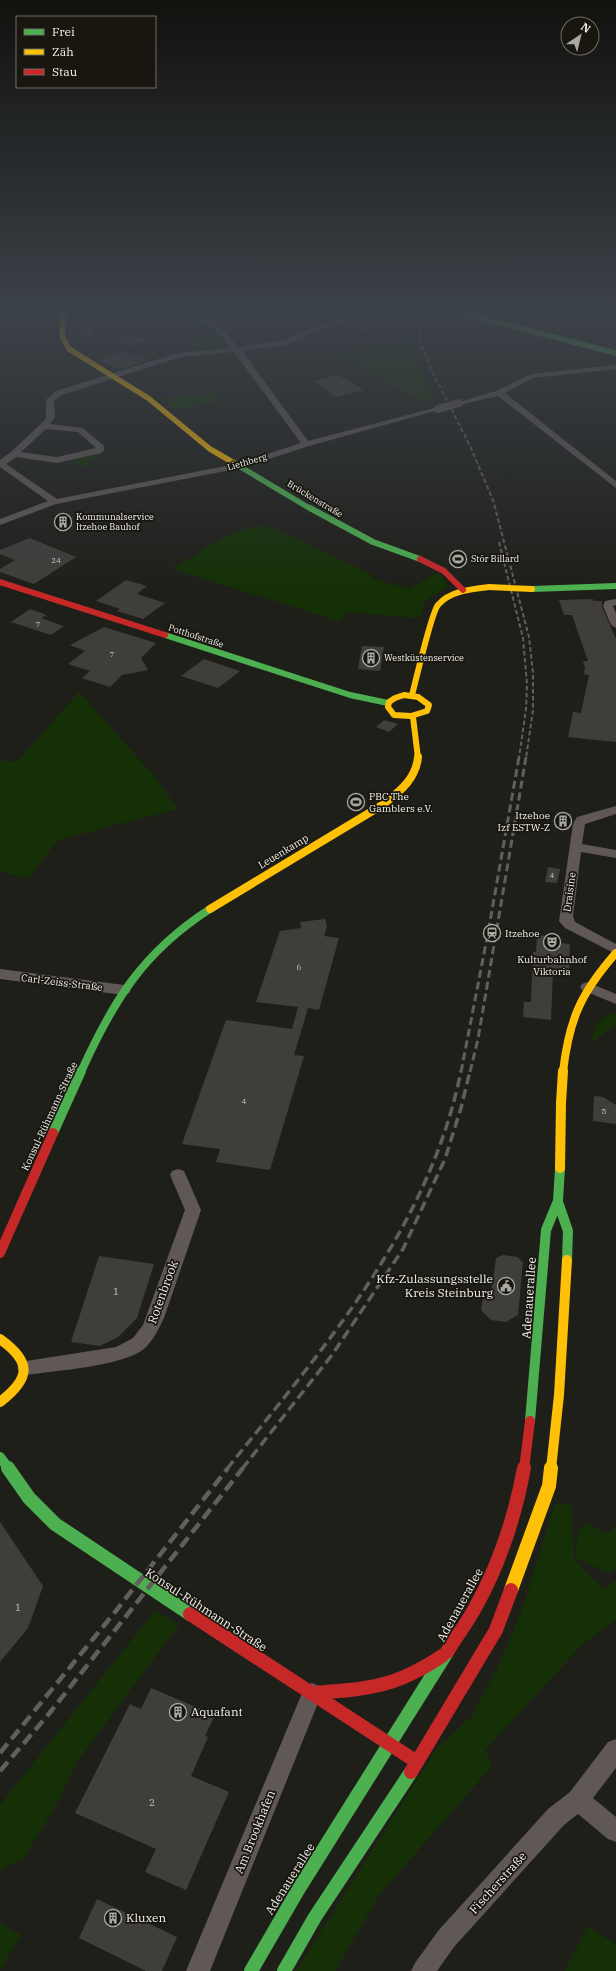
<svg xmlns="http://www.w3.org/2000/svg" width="616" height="1971" viewBox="0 0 616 1971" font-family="'IBM Plex Serif',serif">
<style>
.green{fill:#153007}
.building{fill:#403e3b}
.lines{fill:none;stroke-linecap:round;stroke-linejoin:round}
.street{fill:#605757;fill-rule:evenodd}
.fast-far4{stroke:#4caf50;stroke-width:5.5}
.fast-far3{stroke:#4caf50;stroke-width:6}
.fast-far2{stroke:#4caf50;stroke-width:8}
.fast-far1{stroke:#4caf50;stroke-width:10}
.fast{stroke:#4caf50;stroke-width:14}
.slow-far4{stroke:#ffc107;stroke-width:5.5}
.slow-far3{stroke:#ffc107;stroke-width:6}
.slow-far2{stroke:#ffc107;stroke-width:8}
.slow-far1{stroke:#ffc107;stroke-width:10}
.slow{stroke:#ffc107;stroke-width:14}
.jam-far2{stroke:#c62828;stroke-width:6}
.jam-far1{stroke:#c62828;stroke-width:10}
.jam{stroke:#c62828;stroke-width:14}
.rail-far3{stroke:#625e5b;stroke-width:2;stroke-dasharray:4.5 2.5;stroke-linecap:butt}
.rail-far2{stroke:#625e5b;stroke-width:3;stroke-dasharray:8 4;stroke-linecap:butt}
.rail-far1{stroke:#625e5b;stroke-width:3.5;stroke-dasharray:10 5;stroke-linecap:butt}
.rail{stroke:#625e5b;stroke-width:4.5;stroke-dasharray:12 6;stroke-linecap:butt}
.street-bridge{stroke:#605757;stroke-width:8}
.slow-bridge{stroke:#ffc107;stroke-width:6}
.labels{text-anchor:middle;stroke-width:3.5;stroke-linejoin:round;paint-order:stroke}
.number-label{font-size:8px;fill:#c6c4c0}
.far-street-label{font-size:9px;fill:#f2f1ec;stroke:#18160f}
.far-poi-label{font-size:9px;fill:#f2f1ec;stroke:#18160f;text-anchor:start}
.poi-label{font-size:10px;fill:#f2f1ec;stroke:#18160f;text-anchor:start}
.street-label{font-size:10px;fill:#f2f1ec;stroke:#18160f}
.near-number-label{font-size:10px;fill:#c6c4c0}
.near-poi-label{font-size:12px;fill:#f2f1ec;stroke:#18160f;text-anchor:start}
.near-street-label{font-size:12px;fill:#f2f1ec;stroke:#18160f}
</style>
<rect width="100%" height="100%" fill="#1f1f1a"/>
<!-- green -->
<g class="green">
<path d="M188,314C202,319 225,331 229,346L223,349L197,350L194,347C197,344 202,341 203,338C207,329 193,319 188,314Z"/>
<polygon points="410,340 419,366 435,399 421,400 404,393 357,364 338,355"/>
<polygon points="190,394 194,397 214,394 220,403 173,409 161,399"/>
<polygon points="95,453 100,458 89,460 93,465 83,467 72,458"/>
<path d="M259,525L265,529L271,527L372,574L371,578L409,589L438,572L448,585C435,600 426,590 420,618L348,612L339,621L172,569L227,535Z"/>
<polygon points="79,692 155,777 178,809 58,840 28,879 0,871 0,760 17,762"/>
<path d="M616,1013V1024L595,1041L591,1042C594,1026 600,1017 616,1013Z"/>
<polygon points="555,1504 571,1505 574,1560 603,1589 616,1580 616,1619 583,1644 485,1750 492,1766 380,1894 335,1971 296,1971 437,1748 471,1717 497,1669 522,1610"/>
<polygon points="587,1524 607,1534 616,1526 616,1567 609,1573 576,1558 576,1545 580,1528"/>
<polygon points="155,1611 179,1625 79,1759 58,1802 23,1860 5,1867 0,1872 0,1805"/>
<polygon points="0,1923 21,1935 0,1970"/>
<polygon points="588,1926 616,1945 616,1971 565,1971"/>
</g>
<!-- building -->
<g class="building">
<polygon points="81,311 94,311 93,336 80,337"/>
<polygon points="211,311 250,311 267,317 247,325 211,314"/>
<polygon points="378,311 409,311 409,312 361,332 360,329 354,329 351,320 358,319"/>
<polygon points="130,334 147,340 130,346 113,341"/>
<polygon points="124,351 148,360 120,369 97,360"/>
<polygon points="338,375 364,390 336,397 313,381"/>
<polygon points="30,538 76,557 34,584 0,572 0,569 15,560 0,554 0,550"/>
<polygon points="126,580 147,586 137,594 165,603 143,619 117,611 120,609 96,601"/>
<polygon points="593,599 593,601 602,601 602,607 616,639 616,742 568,737 573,712 581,713 589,675 584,674 585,668 583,661 588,661 572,615 564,615 559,600"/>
<polygon points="30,609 47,615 41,618 64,626 51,635 11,622"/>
<polygon points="104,627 156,643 141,658 148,670 122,675 110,687 82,678 90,671 68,664 85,651 70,645"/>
<polygon points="362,646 384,647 380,671 358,669"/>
<polygon points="204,659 240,671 218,688 181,676"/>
<polygon points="384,720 398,724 389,732 376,727"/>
<polygon points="558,812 571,814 569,830 555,828"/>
<polygon points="548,867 560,869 557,883 545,882"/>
<polygon points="325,919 327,926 324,936 339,938 319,1010 308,1008 294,1055 304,1056 270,1170 216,1162 220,1149 182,1144 226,1020 292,1029 298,1007 256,1002 280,931 301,928 300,922"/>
<polygon points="537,935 560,937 560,943 570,944 569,974 553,972 551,1020 523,1017 524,1002 531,1002 533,952 536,952"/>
<polygon points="594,1096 603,1097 616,1105 616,1124 593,1121"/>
<polygon points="503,1255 517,1257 523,1262 518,1315 506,1322 491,1320 481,1310 483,1299 491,1294 496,1258"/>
<polygon points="99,1256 154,1264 137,1318 118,1337 100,1346 71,1342"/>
<polygon points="0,1522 43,1586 28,1628 0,1662"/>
<polygon points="151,1688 215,1715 205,1736 208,1737 191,1776 229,1792 186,1890 145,1872 156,1849 75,1813 130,1704 141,1709"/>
<polygon points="97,1899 177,1937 162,1971 146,1971 79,1938"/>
</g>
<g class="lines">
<!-- street -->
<g class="street">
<path d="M182,311C207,311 224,328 238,347L280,341L355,311H366L285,345L242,351L308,441L438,407L442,409L309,446L241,468L56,504L0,525V519L48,501L0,467V460L11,452L46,419V400L56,391L177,353L231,348L221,335L207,324ZM234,352L301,443L236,464L57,499L6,464L16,457L57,463L101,453L104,450V446L83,428L50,424L55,417L54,401L62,395L181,357ZM46,429L78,432L96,448L57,457L21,452Z"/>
<polygon points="616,365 616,369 533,378 505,393 616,481 616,488 498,396 459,405 455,403 496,391 531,374"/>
<polygon points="616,599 616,605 613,606 616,613 616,628 611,625 603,606 605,601"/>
<polygon points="616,806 616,814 585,824 582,844 616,850 616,858 581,852 573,916 575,922 616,944 616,954 565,928 559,921 573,824 577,817"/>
<polygon points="0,969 124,985 129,987 131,990 129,993 124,995 0,979"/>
<polygon points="587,982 616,994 616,1004 582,990 580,987 582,984"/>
<path d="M178,1169L184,1171L201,1210L164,1318C159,1328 154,1339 146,1347C128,1366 53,1371 26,1375L20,1373L17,1368L20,1363L26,1361L116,1347L133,1338L143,1325L185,1210L170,1175L172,1171Z"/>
<polygon points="312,1683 319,1686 322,1693 210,1971 186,1971 305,1686"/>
<polygon points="616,1739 616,1768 593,1798 616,1817 616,1842 608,1839 578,1814 564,1825 454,1947 437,1971 411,1971 415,1963 438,1931 548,1809 570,1792 608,1742"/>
</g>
<!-- fast-far4 -->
<g class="fast-far4">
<polyline points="453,311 616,353"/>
<polyline points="234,463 311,509"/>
</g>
<!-- fast-far3 -->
<g class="fast-far3">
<polyline points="310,508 373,542 420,559"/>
<polyline points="532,589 616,586"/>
<polyline points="165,635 350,695 388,703"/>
</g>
<!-- fast-far2 -->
<path class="fast-far2" d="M81,1072C113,1001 143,952 210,909"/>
<!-- fast-far1 -->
<g class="fast-far1">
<polyline points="53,1133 81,1071"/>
<polyline points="558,1202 568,1231 567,1260"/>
<polyline points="530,1421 546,1230 558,1201 560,1168"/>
<polyline points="0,1457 9,1469"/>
</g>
<!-- fast -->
<g class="fast">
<polyline points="8,1468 29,1498 55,1524 190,1614"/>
<polyline points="251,1971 298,1890 447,1652"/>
<polyline points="284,1971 315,1917 411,1772"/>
</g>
<!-- slow-far4 -->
<polyline class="slow-far4" points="64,311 62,336 69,349 148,398 210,449 234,463"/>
<!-- slow-far3 -->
<g class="slow-far3">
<polygon points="404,695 418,697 429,705 427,711 411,716 394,715 388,707 389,702 395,698"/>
<path d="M412,695C416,681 431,613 438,605C450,591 471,589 489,587"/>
<polyline points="413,717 418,758"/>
</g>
<!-- slow-far2 -->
<g class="slow-far2">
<path d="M210,909L384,804C400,791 416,779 418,757"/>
<path d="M563,1072C569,1019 581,993 616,953"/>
</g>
<!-- slow-far1 -->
<g class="slow-far1">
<polyline points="560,1168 561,1103 563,1071"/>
<path d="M0,1339C32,1362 31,1378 0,1402"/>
<polyline points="551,1469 559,1395 567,1260"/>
</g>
<!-- slow -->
<polyline class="slow" points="511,1590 549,1486 551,1468"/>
<!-- jam-far2 -->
<g class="jam-far2">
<polyline points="420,559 444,571 463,590"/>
<polyline points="0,582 165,635"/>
</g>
<!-- jam-far1 -->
<g class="jam-far1">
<polyline points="0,1253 53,1133"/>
<polyline points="524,1469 530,1421"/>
</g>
<!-- jam -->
<g class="jam">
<polyline points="190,1614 417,1762"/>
<path d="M447,1652C456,1637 467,1623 475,1608C499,1565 515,1517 524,1468"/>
<path d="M312,1693C368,1689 394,1688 442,1656"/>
<polyline points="411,1772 496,1630 511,1590"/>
</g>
<!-- rail-far3 -->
<g class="rail-far3">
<polyline points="421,311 419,329 422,346 433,373 470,446 493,500 529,637 533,673 533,710 526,758"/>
<polyline points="499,542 523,638 527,684 526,709 519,758"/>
</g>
<!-- rail-far2 -->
<g class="rail-far2">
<polyline points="461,1072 488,933 519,757"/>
<polyline points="470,1072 478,1039 526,757"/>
</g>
<!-- rail-far1 -->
<g class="rail-far1">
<path d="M227,1469C324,1347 429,1229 461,1071"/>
<polyline points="242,1469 332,1355 403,1249 445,1159 461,1108 470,1071"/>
</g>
<!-- rail -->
<g class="rail">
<polyline points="0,1753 115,1612 228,1468"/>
<polyline points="0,1771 48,1715 243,1468"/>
</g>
<!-- street-bridge -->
<polyline class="street-bridge" points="438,409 459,403"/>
<!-- slow-bridge -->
<polyline class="slow-bridge" points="489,587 532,589"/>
</g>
<!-- sky -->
<linearGradient id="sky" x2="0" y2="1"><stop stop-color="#11110e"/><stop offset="0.53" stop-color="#3c4249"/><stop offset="1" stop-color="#3c4249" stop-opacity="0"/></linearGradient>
<rect width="616" height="587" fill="url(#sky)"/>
<!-- icons -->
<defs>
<g id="building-ring" transform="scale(0.9)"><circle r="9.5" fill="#18160f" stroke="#a8a8a2" stroke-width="1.5"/><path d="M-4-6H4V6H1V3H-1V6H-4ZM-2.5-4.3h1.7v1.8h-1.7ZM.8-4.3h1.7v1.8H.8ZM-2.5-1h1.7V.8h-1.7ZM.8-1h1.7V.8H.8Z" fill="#a8a8a2"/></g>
<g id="stadium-ring" transform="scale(0.9)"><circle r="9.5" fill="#18160f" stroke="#a8a8a2" stroke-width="1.5"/><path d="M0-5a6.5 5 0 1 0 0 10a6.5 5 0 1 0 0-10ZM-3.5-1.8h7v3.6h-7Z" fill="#a8a8a2"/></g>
<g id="station-ring" transform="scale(0.9)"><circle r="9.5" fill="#18160f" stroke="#a8a8a2" stroke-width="1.5"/><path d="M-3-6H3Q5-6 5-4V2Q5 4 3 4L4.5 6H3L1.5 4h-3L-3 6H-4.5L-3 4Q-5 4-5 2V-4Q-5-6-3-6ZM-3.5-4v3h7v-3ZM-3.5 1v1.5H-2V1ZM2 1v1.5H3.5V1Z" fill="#a8a8a2"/></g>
<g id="theatre-ring" transform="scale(0.9)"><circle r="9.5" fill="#18160f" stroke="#a8a8a2" stroke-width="1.5"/><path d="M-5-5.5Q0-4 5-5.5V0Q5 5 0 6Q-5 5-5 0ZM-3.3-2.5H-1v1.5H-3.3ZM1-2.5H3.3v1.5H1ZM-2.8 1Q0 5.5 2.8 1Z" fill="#a8a8a2"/></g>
<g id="civic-ring" transform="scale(0.9)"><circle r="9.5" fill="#18160f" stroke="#a8a8a2" stroke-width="1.5"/><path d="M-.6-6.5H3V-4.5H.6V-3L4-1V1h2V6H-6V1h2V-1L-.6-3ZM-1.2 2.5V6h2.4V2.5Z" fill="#a8a8a2"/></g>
</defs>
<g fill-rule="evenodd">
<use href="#building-ring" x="63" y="522"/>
<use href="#stadium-ring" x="458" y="559"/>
<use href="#building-ring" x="371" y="658"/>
<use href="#stadium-ring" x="356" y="802"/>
<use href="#building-ring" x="563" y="821"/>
<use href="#station-ring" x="492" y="933"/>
<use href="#theatre-ring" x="552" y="942"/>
<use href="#civic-ring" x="506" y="1286"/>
<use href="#building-ring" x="178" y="1712"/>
<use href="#building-ring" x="113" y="1918"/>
</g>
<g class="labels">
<!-- number labels -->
<g class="number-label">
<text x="56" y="563">24</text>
<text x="38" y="627">7</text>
<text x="112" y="657">7</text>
<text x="552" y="878">4</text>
<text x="299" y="970">6</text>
<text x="244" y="1104">4</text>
<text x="604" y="1114">5</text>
</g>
<!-- far-street labels -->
<g class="far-street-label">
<text transform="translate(247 462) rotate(-16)" y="3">Liethberg</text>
<text transform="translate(315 499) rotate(31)" y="3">Brückenstraße</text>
<text transform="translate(196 636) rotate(18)" y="3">Potthofstraße</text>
</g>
<!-- far-poi labels -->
<g class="far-poi-label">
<text x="76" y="520">Kommunalservice<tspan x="76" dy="10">Itzehoe Bauhof</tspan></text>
<text x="471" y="562">Stör Billard</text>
<text x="384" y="661">Westküstenservice</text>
</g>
<!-- poi labels -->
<g class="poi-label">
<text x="369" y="800">PBC The<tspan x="369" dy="12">Gamblers e.V.</tspan></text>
<text x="550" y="819" text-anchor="end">Itzehoe<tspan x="550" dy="12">Izf ESTW-Z</tspan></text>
<text x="505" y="937">Itzehoe</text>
<text x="552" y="963" text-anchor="middle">Kulturbahnhof<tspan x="552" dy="12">Viktoria</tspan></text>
</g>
<!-- street labels -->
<g class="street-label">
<text transform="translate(283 851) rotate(-31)" y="4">Leuenkamp</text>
<text transform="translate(569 892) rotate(-82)" y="4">Draisine</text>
<text transform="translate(62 982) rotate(7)" y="4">Carl-Zeiss-Straße</text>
<text transform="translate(49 1116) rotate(-65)" y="4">Konsul-Rühmann-Straße</text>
</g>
<!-- near-number labels -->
<g class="near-number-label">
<text x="116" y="1295">1</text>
<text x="18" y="1611">1</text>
<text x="152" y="1806">2</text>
</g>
<!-- near-poi labels -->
<g class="near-poi-label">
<text x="493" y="1283" text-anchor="end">Kfz-Zulassungsstelle<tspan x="493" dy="14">Kreis Steinburg</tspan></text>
<text x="191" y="1716">Aquafant</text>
<text x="126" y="1922">Kluxen</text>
</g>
<!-- near-street labels -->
<g class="near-street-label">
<text transform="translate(163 1292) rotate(-70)" y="4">Rotenbrook</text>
<text transform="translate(529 1298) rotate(-86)" y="4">Adenauerallee</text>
<text transform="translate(460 1605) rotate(-61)" y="4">Adenauerallee</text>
<text transform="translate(206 1610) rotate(33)" y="4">Konsul-Rühmann-Straße</text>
<text transform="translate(255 1832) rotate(-68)" y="4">Am Brookhafen</text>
<text transform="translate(290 1879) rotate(-58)" y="4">Adenauerallee</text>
<text transform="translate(498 1883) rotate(-48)" y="4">Fischerstraße</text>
</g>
</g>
<!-- legend -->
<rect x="16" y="16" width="140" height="72" fill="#18160f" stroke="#6f6e67"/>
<rect x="24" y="29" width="20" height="6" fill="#4caf50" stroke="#6f6e67"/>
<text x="52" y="36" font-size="12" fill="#f2f1ec">Frei</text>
<rect x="24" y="49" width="20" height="6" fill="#ffc107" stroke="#6f6e67"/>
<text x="52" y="56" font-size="12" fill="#f2f1ec">Zäh</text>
<rect x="24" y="69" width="20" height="6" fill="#c62828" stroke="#6f6e67"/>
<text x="52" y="76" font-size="12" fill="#f2f1ec">Stau</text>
<!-- north arrow -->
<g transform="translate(580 36) rotate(35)"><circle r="19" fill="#18160f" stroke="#6f6e67"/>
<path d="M0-3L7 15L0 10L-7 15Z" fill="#a8a8a2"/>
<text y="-6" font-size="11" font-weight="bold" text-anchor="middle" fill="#f2f1ec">N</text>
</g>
</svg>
